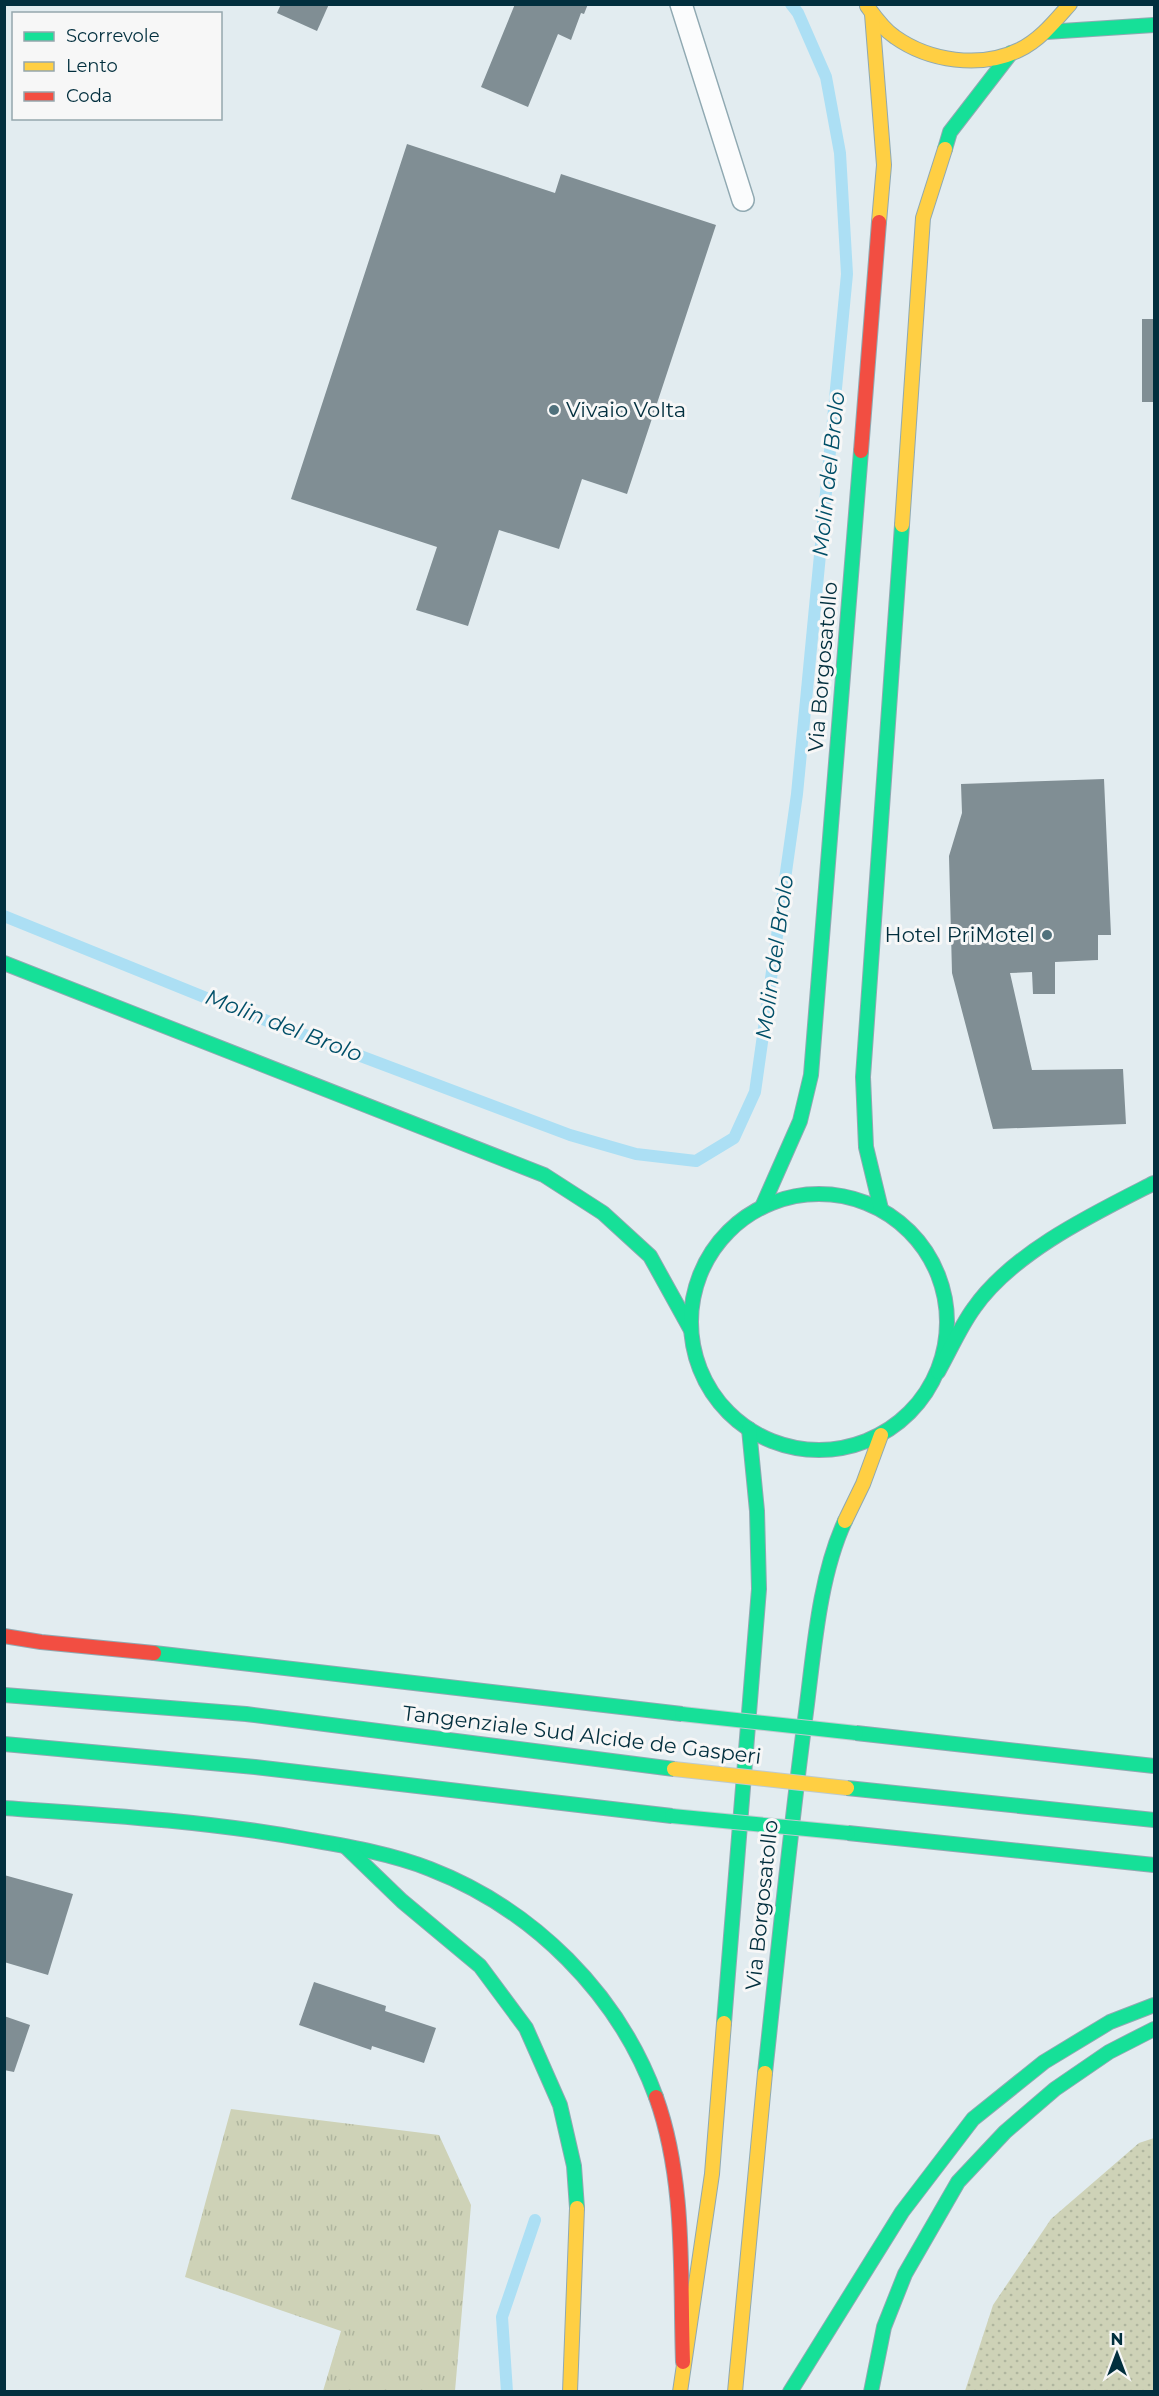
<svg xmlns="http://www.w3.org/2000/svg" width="1159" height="2396" viewBox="0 0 1159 2396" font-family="Montserrat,sans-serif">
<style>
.grass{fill:url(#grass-tufts)}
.garden{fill:url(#garden-dots)}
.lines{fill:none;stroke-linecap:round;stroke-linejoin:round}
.stream{stroke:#acdff4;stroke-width:12}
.building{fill:#808e94}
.lane-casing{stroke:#90a9b2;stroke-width:24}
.fast-casing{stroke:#90a9b2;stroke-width:16}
.slow-casing{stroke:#90a9b2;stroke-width:16}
.jam-casing{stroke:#90a9b2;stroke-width:16}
.lane{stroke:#fbfcfd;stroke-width:21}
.fast{stroke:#16e098;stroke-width:14}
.slow{stroke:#ffcf43;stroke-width:14}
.jam{stroke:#f24e42;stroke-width:14}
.fast-bridge-casing{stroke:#bdcacf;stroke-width:16;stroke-linecap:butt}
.slow-bridge-casing{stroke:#bdcacf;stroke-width:16;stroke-linecap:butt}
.fast-bridge{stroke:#16e098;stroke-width:14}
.slow-bridge{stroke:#ffcf43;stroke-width:14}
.poi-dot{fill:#50717c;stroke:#f7f7f7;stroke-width:2}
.labels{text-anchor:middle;stroke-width:6;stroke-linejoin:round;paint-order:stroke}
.poi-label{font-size:21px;fill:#022f3e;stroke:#f7f7f7;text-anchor:start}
.street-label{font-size:21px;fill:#022f3e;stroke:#f7f7f7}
.water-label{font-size:22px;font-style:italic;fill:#004f68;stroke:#f7f7f7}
</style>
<defs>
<pattern id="grass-tufts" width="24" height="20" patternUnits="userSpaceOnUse" patternTransform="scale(1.5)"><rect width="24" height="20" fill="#ced2b7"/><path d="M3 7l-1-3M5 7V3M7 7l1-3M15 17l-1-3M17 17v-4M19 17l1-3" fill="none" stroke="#afb59e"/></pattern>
<pattern id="garden-dots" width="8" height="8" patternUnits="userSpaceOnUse" patternTransform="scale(1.5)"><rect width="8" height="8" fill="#ced2b7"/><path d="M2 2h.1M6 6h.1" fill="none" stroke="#afb59e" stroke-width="1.8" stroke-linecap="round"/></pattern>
</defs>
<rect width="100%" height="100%" fill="#e2ecf0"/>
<!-- grass -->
<polygon class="grass" points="231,2109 439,2135 471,2205 455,2391 323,2391 341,2331 185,2277"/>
<!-- garden -->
<polygon class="garden" points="1154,2138 1154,2391 965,2391 993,2305 1051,2219 1139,2143"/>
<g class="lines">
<!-- stream -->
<g class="stream">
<polyline points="4,916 204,997 570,1135 636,1154 696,1161 734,1138 755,1092 797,794 847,274 840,153 826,77 798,13 791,4"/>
<polyline points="507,2392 502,2317 535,2220"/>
</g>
</g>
<!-- building -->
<g class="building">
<polygon points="281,4 329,4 317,31 277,13"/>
<polygon points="515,4 588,4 584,14 581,13 571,40 558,34 528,107 481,87"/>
<polygon points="407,144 555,193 561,174 716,225 627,494 582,479 559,549 499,530 468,626 416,610 437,547 291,499"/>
<rect x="1142" y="319" width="12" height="83"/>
<polygon points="1104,779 1111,935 1098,935 1098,960 1055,962 1055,994 1033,994 1032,972 1010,973 1032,1070 1123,1069 1126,1124 993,1129 952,973 949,856 962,813 961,784"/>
<polygon points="4,1875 73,1894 48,1975 4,1962"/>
<polygon points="314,1982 386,2006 385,2011 436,2028 424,2063 372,2046 371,2050 299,2025"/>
<polygon points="4,2016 30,2025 14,2072 4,2070"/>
</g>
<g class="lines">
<!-- lane casing -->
<g class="lane-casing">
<polyline id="lane" points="681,4 743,200"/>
</g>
<!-- fast casing -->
<g class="fast-casing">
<g id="fast">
<polyline points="1046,32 1154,25"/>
<polyline points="945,149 950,132 1011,53"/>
<polyline points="4,963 544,1175 603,1213 650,1256 691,1330"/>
<circle cx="819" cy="1322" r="128"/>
<polyline points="762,1207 800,1121 811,1075 861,451"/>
<polyline points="881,1209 866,1147 863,1077 902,525"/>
<path d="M938,1372C950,1351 960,1327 974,1308C1013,1252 1095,1213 1154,1183"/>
<polyline points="154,1653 682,1714"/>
<polyline points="4,1695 246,1714 674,1769"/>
<polyline points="856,1733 1154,1766"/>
<polyline points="4,1744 255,1767 672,1816"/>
<polyline points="847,1788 1154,1820"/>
<path d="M4,1808C107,1815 209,1821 311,1840C351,1847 392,1854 430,1869C533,1909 618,1993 656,2097"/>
<polyline points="848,1833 1154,1865"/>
<polyline points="346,1847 402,1901 480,1966 526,2028 560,2105 574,2166 577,2208"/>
<polyline points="724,2023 759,1589 757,1511 749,1429"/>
<path d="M765,2073C778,1953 790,1832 806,1712C814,1651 819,1577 845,1521"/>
<polyline points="790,2392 902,2212 973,2119 1044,2062 1110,2022 1154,2005"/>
<polyline points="871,2392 884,2327 905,2274 958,2182 1005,2132 1055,2089 1109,2052 1154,2029"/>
</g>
</g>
<!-- slow casing -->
<g class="slow-casing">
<g id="slow">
<path d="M867,6C875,17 883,29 895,37C929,61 980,69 1019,50C1040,40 1055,21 1070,4"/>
<polyline points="872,14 884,165 879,222"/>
<polyline points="902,525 923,218 945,149"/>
<polyline points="845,1521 863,1484 881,1435"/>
<polyline points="570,2392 577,2208"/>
<polyline points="680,2392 712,2174 724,2023"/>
<polyline points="735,2392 765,2073"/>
</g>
</g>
<!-- jam casing -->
<g class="jam-casing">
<g id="jam">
<polyline points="861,451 879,222"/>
<polyline points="4,1636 41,1642 154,1653"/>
<path d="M656,2097C686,2181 680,2274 683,2362"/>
</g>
</g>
<!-- lane -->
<use href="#lane" class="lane"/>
<!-- fast -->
<use href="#fast" class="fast"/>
<!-- slow -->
<use href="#slow" class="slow"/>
<!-- jam -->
<use href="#jam" class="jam"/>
<!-- fast-bridge casing -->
<g class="fast-bridge-casing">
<g id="fast-bridge">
<polyline points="682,1714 856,1733"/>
<polyline points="672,1816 848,1833"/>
</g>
</g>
<!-- slow-bridge casing -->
<g class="slow-bridge-casing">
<polyline id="slow-bridge" points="674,1769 847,1788"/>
</g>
<!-- fast-bridge -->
<use href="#fast-bridge" class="fast-bridge"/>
<!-- slow-bridge -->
<use href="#slow-bridge" class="slow-bridge"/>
</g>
<!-- markers -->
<g class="poi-dot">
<circle cx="554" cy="410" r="6"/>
<circle cx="1047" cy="935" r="6"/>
</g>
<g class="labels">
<!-- poi labels -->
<g class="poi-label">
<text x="566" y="417">Vivaio Volta</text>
<text x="1035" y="942" text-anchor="end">Hotel PriMotel</text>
</g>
<!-- street labels -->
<g class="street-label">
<text transform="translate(823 667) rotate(-85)" y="7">Via Borgosatollo</text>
<text transform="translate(582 1735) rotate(7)" y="7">Tangenziale Sud Alcide de Gasperi</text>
<text transform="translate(762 1905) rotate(-84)" y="7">Via Borgosatollo</text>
</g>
<!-- water labels -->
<g class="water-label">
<text transform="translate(828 474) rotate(-84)" y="8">Molin del Brolo</text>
<text transform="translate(774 957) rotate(-82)" y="8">Molin del Brolo</text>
<text transform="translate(284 1025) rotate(21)" y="8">Molin del Brolo</text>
</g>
</g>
<!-- border -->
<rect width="1159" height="2396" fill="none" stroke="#022f3e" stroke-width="12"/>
<!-- legend -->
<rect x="12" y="12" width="210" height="108" fill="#f7f7f7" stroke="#95a7ad" stroke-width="1.5"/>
<rect x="24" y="32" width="30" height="9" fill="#16e098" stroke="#95a7ad" stroke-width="1.5"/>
<text x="66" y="42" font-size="18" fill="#022f3e">Scorrevole</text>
<rect x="24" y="62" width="30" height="9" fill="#ffcf43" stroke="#95a7ad" stroke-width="1.5"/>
<text x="66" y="72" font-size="18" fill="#022f3e">Lento</text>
<rect x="24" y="92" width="30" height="9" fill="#f24e42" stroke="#95a7ad" stroke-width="1.5"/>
<text x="66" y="102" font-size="18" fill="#022f3e">Coda</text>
<!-- north arrow -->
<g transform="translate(1117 2354)" stroke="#f7f7f7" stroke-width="4.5" paint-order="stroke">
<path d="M0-4.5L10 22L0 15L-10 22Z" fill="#022f3e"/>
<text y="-9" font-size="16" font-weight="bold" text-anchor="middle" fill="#022f3e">N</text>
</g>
</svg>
